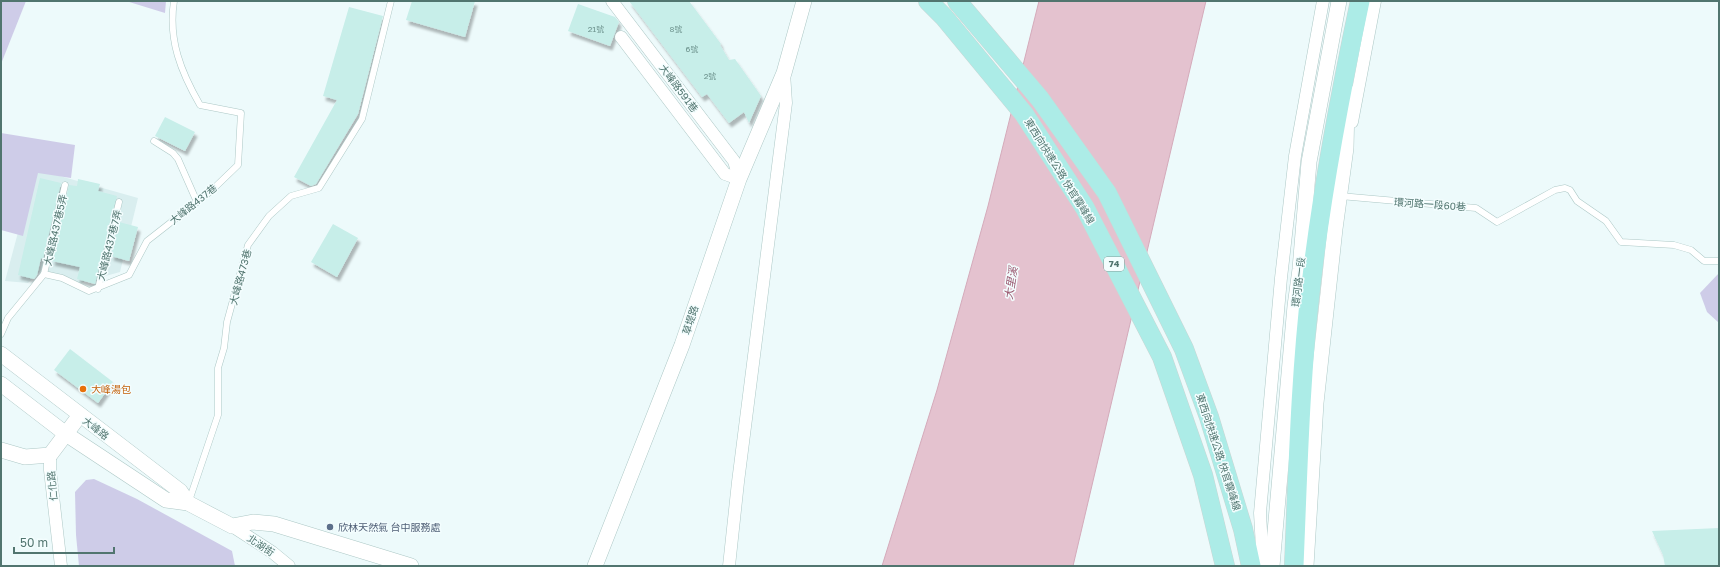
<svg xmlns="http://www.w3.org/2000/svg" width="1720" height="567" viewBox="0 0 1720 567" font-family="'Golos Text','Noto Sans TC',sans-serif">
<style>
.residential{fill:#d9eeef}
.green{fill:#cecce8}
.water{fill:#e4c2cf;stroke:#d4aaba}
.building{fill:#c7eee9;filter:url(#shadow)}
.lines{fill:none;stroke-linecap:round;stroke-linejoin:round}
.service-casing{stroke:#adc8c6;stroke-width:7}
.minor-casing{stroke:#adc8c6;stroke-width:13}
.tertiary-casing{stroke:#adc8c6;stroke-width:16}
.trunk-casing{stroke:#cbd6d4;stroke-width:20}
.service{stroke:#fff;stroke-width:6}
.minor{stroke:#fff;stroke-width:12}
.tertiary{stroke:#fff;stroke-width:15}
.trunk{stroke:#acece7;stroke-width:19}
.food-dot{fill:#e8710a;stroke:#f3fdfe;stroke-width:1.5}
.service-dot{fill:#5c6f8a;stroke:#f3fdfe;stroke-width:1.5}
.labels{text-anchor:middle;stroke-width:3;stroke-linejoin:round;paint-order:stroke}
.number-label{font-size:8px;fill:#6e938e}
.shield{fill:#f3fdfe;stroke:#829e9a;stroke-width:1}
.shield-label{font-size:9px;font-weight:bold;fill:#51756f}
.street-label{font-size:10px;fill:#51756f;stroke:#f3fdfe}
.food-label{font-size:10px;fill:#c56008;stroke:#f3fdfe;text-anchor:start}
.service-label{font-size:10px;fill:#4e5e75;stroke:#f3fdfe;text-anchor:start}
.water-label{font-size:11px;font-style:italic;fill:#9a576f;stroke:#f3fdfe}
</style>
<defs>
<filter id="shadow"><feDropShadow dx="2.5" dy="4.5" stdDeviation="1" flood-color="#0004"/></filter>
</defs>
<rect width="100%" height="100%" fill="#edfafb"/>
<!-- residential -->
<polygon class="residential" points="35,169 138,198 120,272 80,283 42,270 28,283 5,281"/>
<!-- green -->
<g class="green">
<polygon points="1,1 26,1 1,64"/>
<polygon points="126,1 166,1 165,13"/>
<polygon points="1,133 75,145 71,178 38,173 23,236 1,230"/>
<polygon points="1719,273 1719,323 1707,312 1700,293"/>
<polygon points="94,479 137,499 232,551 235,566 79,566 76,535 75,492 86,480"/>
</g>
<!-- water -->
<polygon class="water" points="1039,1 1206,1 1073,566 882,566 937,390 988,206"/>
<!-- building -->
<g class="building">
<polygon points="412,1 475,1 465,37 406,20"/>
<polygon points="629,1 689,1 721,44 720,45 729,60 735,59 761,96 749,123 744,112 729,123 707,94 702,97"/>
<polygon points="578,4 615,17 619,22 610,46 568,31"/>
<polygon points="349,7 383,16 358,114 316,184 311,186 294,177 337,100 323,96"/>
<polygon points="165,117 195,132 185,151 155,136"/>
<polygon points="40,178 61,183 43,259 41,258 37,275 34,279 18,275"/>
<polygon points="78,179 100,184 98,191 117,196 95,284 77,279 80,267 52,261 69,185 77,186"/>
<polygon points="119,222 138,227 129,261 111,256"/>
<polygon points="333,224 358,238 337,277 311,262"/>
<polygon points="70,349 113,382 98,403 54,370"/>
<polygon points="1719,528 1719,566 1665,566 1663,555 1652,531"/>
</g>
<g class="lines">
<!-- service casing -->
<g class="service-casing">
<g id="service">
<polyline points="154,141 173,153 178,159 197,202"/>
<polyline points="1340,196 1476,208 1497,222 1555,190 1565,188 1570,190 1577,201 1606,221 1621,242 1674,245 1691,250 1704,261 1719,261"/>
<polyline points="44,274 65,185"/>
<polyline points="98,289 119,202"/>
<path d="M1,334L8,318L44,274L62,278L89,291L129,275L147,241L211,191L238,165L241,113L200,105C181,72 168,40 174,1"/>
<polyline points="189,501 218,415 218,368 224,348 227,322 248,245 269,216 291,196 319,188 362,119 391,1"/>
</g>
</g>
<!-- minor casing -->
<g class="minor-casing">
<g id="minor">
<polyline points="612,1 734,161 739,179"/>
<polyline points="621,37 725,174 739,179"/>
<polyline points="1352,122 1375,1"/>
<polyline points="50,455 50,470 61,566"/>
<polyline points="232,526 272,552 289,566"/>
<polyline points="729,566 738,482 786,103 784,73"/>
<polyline points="1263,566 1260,513 1281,278 1295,156 1323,1"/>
</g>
</g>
<!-- tertiary casing -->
<g class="tertiary-casing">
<g id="tertiary">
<polyline points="1,354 180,491 188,503"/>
<polyline points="1,384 66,434 166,500 188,503 232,526 253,522 274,524 411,566"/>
<polyline points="1,450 25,457 50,455 80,415"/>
<polyline points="595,566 682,345 739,179 784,73 804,1"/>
<polyline points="1272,566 1295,306 1300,269 1309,162 1339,1"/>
<polyline points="1306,566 1316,403 1335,229 1346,148 1347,104 1349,93"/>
</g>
</g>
<!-- trunk casing -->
<g class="trunk-casing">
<g id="trunk">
<polyline points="928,1 944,17 1024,114 1085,208 1162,357 1203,475 1225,566"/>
<polyline points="957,1 1040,99 1107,193 1184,349 1209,417 1243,529 1251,566"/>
<path d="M1294,566C1298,472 1300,378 1311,285C1322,189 1340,95 1360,1"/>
</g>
</g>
<!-- service -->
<use href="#service" class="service"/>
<!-- minor -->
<use href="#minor" class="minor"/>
<!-- tertiary -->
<use href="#tertiary" class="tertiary"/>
<!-- trunk -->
<use href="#trunk" class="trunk"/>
</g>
<!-- markers -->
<circle class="food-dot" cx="83" cy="389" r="4"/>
<circle class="service-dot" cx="330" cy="527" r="4"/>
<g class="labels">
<!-- number labels -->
<g class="number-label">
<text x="596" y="32">21號</text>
<text x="676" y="32">8號</text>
<text x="692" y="52">6號</text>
<text x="710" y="79">2號</text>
</g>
<!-- shield labels -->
<rect class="shield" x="1104" y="257" width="20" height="14" rx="3"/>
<g class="shield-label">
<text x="1114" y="267">74</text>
</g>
<!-- street labels -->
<g class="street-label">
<text transform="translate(679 88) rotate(53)" y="4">大峰路591巷</text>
<text transform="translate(1060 171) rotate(58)" y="4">東西向快速公路 快官霧峰線</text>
<text transform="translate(193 204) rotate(-39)" y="4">大峰路437巷</text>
<text transform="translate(1430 204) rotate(4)" y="4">環河路一段60巷</text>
<text transform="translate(55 230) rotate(-77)" y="4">大峰路437巷5弄</text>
<text transform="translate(109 245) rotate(-76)" y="4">大峰路437巷7弄</text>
<text transform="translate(240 277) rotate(-75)" y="4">大峰路473巷</text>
<text transform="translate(1298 282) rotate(-83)" y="4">環河路一段</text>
<text transform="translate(690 320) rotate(-72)" y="4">草堤路</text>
<text transform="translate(96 428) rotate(38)" y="4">大峰路</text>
<text transform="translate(1219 452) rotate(72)" y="4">東西向快速公路 快官霧峰線</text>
<text transform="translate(52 486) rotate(-96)" y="4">仁化路</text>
<text transform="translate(261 545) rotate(34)" y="4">北湖街</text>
</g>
<!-- food labels -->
<g class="food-label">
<text x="91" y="393">大峰湯包</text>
</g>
<!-- service labels -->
<g class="service-label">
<text x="338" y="531">欣林天然氣 台中服務處</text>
</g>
<!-- water labels -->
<g class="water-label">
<text transform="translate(1011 283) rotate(-81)" y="4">大里溪</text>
</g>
</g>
<!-- border -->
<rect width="1720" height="567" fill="none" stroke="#51756f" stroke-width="4"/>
<!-- scale -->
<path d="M14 547v6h100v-6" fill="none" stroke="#51756f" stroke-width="2"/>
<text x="20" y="547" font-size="12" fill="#51756f" stroke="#f3fdfe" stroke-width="3" paint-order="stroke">50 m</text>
</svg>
